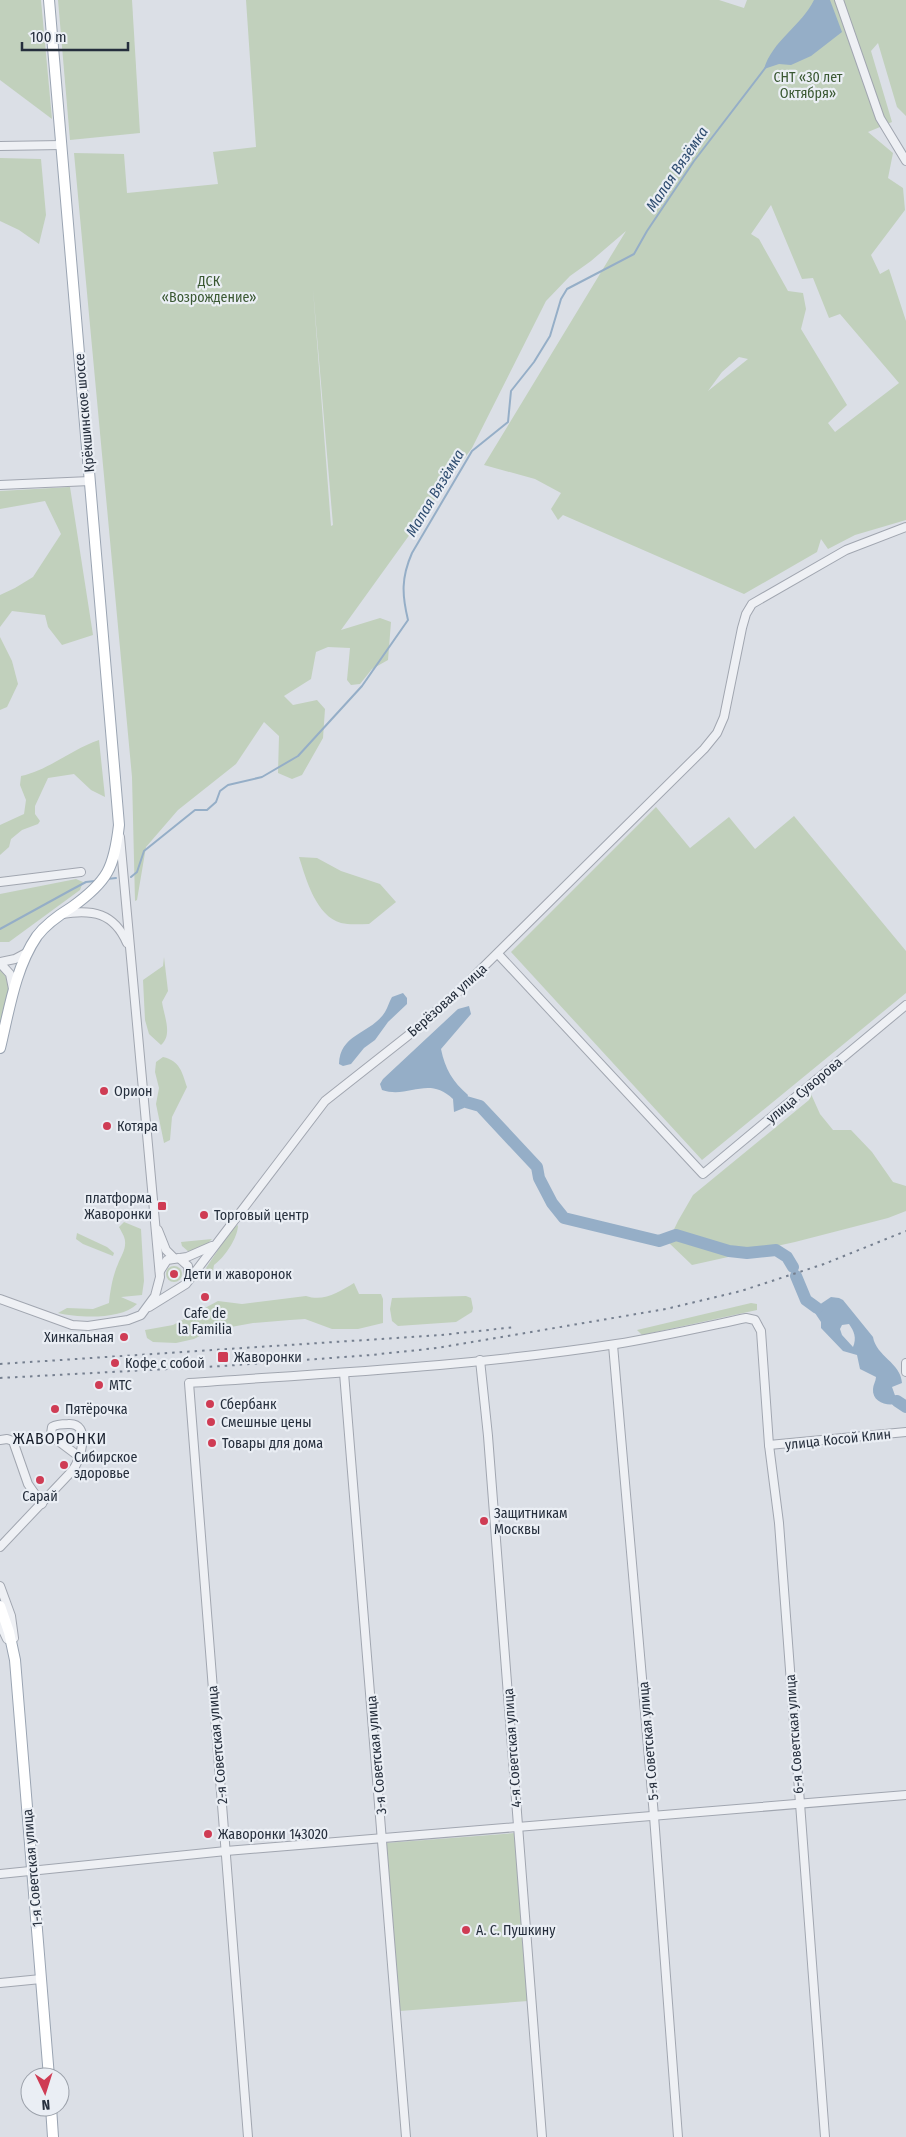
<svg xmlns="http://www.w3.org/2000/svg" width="906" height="2137" viewBox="0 0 906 2137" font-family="'Fira Sans Condensed',sans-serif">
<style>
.green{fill:#c1d0bc;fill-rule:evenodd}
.water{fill:#95aec7;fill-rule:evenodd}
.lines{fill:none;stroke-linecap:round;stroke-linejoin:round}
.stream{stroke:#95aec7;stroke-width:2}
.river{stroke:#95aec7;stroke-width:12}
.minor-casing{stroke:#a1a6b0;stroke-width:10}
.major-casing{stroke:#9aa4b2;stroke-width:12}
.minor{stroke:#eef0f4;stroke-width:8}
.major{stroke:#fff;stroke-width:10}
.rail{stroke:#757f8f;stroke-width:2;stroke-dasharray:2.5 5;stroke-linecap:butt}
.poi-dot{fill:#cf3c54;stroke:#eaeef4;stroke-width:2}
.labels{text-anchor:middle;stroke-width:4.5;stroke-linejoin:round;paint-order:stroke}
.park-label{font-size:14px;fill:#3a5832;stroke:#eaeef4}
.street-label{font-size:14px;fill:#252e3c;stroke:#eaeef4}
.poi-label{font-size:14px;fill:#252e3c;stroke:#eaeef4;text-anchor:start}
.water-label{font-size:15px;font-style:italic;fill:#2f4d70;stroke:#eaeef4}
.quarter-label{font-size:16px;letter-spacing:1px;fill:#181f2c;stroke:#eaeef4}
</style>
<rect width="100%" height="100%" fill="#dbdfe6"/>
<!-- green -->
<g class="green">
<polygon points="0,0 41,0 52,119 0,80"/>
<polygon points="58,0 132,0 140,133 70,140"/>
<path d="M246,0H719L744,8L747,0H906V116L897,107L878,43L871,51L892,122L868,132L893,153L888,178L903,188L905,210L871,255L880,274L889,269L906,321V520L855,535L828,549L821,539L817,552L744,594L563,515L558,520L551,509L561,493L535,479L484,465L626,231L591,261L570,276L546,301L472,448L341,630L380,618L391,622L388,660L372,669L360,684L351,685L347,680L350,648L328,647L316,652L311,679L284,696L293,705L317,700L325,709L323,738L302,775L292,779L278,773L279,736L264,722L236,764L178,810L146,847L137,900L135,901L132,777L74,153L124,154L127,193L218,184L213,152L256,147ZM771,205L802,279L813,278L829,318L840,314L899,383L835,432L828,423L847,405L801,329L806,309L803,293L788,291L759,239L751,234ZM313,289L333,525L331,526ZM739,357L748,359L708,391L722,372Z"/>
<polygon points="0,158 41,159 46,215 39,244 19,230 0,221"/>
<polygon points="70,487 93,635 62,645 48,627 45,615 12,611 0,627 0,595 15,588 33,577 61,534 45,501 0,509 0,491"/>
<polygon points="0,637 12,661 18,684 7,707 0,710"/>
<path d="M99,740L105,797L91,790L74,774L48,778L35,806V814L40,821L38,824L22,830L11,839L9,847L0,855V825L24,814L26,800L20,785L21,776C49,770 72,749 99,740Z"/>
<polygon points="656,807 690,848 729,817 755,849 794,816 906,951 906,993 702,1160 511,952"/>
<path d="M299,857L317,858L341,871L380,884L396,902L369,924C360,924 349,925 341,923C316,916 306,879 299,857Z"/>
<polygon points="76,879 83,882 80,890 9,942 0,942 0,894"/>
<path d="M164,957L168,991L162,1002C164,1016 173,1035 161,1045L149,1034L145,1020L143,980L163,966Z"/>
<path d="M0,969C17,984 4,1011 0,1029Z"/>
<path d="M163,1057C180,1061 182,1072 187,1087L172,1117L170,1140L164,1143L156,1104L159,1088L155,1072L156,1062Z"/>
<polygon points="811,1094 820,1114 833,1130 851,1130 872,1152 893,1182 906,1186 906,1211 888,1218 795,1242 692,1265 668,1242 678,1221 693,1195 809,1100"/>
<path d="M124,1222L141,1229L144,1281L142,1295L121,1297L137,1304C121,1320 79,1318 58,1313L67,1308L93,1309L109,1303C110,1291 113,1275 118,1264C121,1256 126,1250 125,1241C125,1237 121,1231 119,1227Z"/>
<path d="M238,1225C238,1238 224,1258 214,1265L212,1276L208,1279L205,1277L204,1271L232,1229Z"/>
<polygon points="77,1233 107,1247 114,1253 113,1256 83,1244 76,1239"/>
<polygon points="212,1239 205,1246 189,1252 182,1246 181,1242"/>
<circle cx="174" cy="1274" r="8"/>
<path d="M354,1283L359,1294H381L383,1299V1323L358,1329H332L305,1319L290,1320L253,1323L209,1331L194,1339L176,1343L153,1342L147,1338L145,1330L173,1325L218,1301L242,1304L306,1296C324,1302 339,1292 354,1283Z"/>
<polygon points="466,1296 471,1298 473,1308 472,1312 456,1322 398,1326 392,1321 390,1309 392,1298"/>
<polygon points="751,1303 757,1304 757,1310 642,1335 637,1330"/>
<polygon points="515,1833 528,2001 400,2011 386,1843"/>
</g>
<!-- water -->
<g class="water">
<path d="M814,0H830L842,32L811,56L791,65L779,64L764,69C772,41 802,25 814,0Z"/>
<path d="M403,993L407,998V1004L388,1022L375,1040L364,1048L351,1064L343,1066L339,1064C340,1033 371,1034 385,1012C388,1007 389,1002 392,997Z"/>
<path d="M469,1006L471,1014L441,1049C445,1069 453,1082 468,1095L464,1108L454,1112L453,1099C428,1075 409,1099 382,1090L380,1084L383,1079L458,1009Z"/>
<path d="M831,1297L839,1298L843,1300L873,1337C876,1356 901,1363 902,1383L892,1387L897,1401L895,1404C885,1406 872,1401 873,1389C873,1385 876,1381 876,1377L860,1369L857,1355L843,1351L821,1328V1322L815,1313L819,1305ZM849,1324C854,1331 857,1338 853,1347L842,1335L840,1329L842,1325Z"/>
</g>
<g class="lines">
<!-- stream -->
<g class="stream">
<path d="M131,877L137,872L144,851L195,810H207L216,802L220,791L228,785L262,777L298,756L362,686L408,620C402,595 401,578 412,553L472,451L508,422L511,391L534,362L550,336L561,299L567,289L634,254L647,231L694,161L766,67"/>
<polyline points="107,879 116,878"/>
<polyline points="0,929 71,890 86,882 95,881"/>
</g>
<!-- river -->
<g class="river">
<polyline points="466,1102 480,1106 537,1167 539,1178 552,1203 564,1218 659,1241 676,1235 729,1251 747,1253 776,1250 787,1257 793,1267"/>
<polyline points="796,1276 806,1300 817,1308"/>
<polyline points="897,1401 906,1407"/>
</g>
<!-- minor casing -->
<g class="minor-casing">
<g id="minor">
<polyline points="839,0 880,118 906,161"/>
<polyline points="0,146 62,145"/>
<polyline points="0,485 90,481"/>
<polyline points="0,882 81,872"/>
<path d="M62,914C93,909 114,913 127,943"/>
<polyline points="498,954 703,1174 906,1005"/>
<polyline points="0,962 15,959 28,952"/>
<polyline points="0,963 10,974 13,989"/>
<polyline points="158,1230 166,1250 174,1258"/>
<polyline points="179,1258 188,1266 188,1280"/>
<polyline points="160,1271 167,1260 187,1257 212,1246"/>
<polyline points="0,1299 72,1325 88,1326 128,1320 141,1315 155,1296 160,1277 120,837"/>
<polyline points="149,1307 186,1284 325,1101 410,1034 456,994 704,749 717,733 724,717 742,628 746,614 752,604 846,550 906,527"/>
<polyline points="613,1345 654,1816 678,2137"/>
<polyline points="480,1360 488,1436 542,2137"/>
<polyline points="906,1363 906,1372"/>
<polyline points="344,1373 406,2137"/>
<polyline points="0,1440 7,1439 13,1441 28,1484 42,1504"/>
<polyline points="769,1445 906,1432"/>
<path d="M0,1547L72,1471C81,1460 92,1422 68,1424C62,1424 57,1424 52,1427L51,1434L53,1437L81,1458"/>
<polyline points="0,1586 11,1616 14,1638"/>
<polyline points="0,1624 7,1639"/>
<polyline points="0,1874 226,1851 906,1795"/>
<polyline points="0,1983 41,1979"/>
<path d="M248,2137L189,1383C331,1373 475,1366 616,1344C659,1337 703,1327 746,1318L755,1320L761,1331L769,1445L779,1523L825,2137"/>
</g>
</g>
<!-- major casing -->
<g class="major-casing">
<g id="major">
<path d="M0,1048C9,1011 15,968 37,936C46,924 59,915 72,907C108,881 114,868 119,825L49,0"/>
<polyline points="0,1606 9,1632 15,1660 49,2077"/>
<polyline points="51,2107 53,2137"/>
</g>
</g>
<!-- minor -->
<use href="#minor" class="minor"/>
<!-- major -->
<use href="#major" class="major"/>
<!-- rail -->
<g class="rail">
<polyline points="0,1364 441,1335 516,1327"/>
<polyline points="0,1378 223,1366 371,1355 437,1348 666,1309 741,1291 824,1264 906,1231"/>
</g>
</g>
<!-- markers -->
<g class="poi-dot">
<circle cx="104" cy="1091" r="5"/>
<circle cx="107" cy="1126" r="5"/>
<rect x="157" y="1201" width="10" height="10" rx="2.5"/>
<circle cx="204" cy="1215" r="5"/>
<circle cx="174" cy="1274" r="5"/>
<circle cx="205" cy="1297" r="5"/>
<circle cx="124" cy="1337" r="5"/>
<rect x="217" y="1351" width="12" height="12" rx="2.5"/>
<circle cx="115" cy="1363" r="5"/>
<circle cx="99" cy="1385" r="5"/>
<circle cx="210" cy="1404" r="5"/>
<circle cx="55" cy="1409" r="5"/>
<circle cx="211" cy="1422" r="5"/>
<circle cx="212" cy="1443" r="5"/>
<circle cx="64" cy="1465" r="5"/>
<circle cx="40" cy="1480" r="5"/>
<circle cx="484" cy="1521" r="5"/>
<circle cx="208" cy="1834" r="5"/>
<circle cx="466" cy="1930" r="5"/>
</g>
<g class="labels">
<!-- park labels -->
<g class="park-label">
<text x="808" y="82">СНТ «30 лет<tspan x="808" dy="16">Октября»</tspan></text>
<text x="209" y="286">ДСК<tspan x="209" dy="16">«Возрождение»</tspan></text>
</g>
<!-- street labels -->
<g class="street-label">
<text transform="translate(84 413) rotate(-95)" y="5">Крёкшинское шоссе</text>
<text transform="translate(447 1000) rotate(-42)" y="5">Берёзовая улица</text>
<text transform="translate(804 1090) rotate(-40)" y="5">улица Суворова</text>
<text transform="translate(838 1439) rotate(-6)" y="5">улица Косой Клин</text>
<text transform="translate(794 1734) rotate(-94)" y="5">6-я Советская улица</text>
<text transform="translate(648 1741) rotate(-95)" y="5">5-я Советская улица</text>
<text transform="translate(217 1745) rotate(-95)" y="5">2-я Советская улица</text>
<text transform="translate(512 1748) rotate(-94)" y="5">4-я Советская улица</text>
<text transform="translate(376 1755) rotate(-95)" y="5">3-я Советская улица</text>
<text transform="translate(32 1868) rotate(-95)" y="5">1-я Советская улица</text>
</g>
<!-- poi labels -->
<g class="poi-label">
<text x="114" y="1096">Орион</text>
<text x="117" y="1131">Котяра</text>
<text x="152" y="1203" text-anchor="end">платформа<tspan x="152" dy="16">Жаворонки</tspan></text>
<text x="214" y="1220">Торговый центр</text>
<text x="184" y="1279">Дети и жаворонок</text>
<text x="205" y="1318" text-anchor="middle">Cafe de<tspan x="205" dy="16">la Familia</tspan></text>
<text x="114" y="1342" text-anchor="end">Хинкальная</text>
<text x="234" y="1362">Жаворонки</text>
<text x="125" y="1368">Кофе с собой</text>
<text x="109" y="1390">МТС</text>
<text x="220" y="1409">Сбербанк</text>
<text x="65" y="1414">Пятёрочка</text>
<text x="221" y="1427">Смешные цены</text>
<text x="222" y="1448">Товары для дома</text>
<text x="74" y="1462">Сибирское<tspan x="74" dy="16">здоровье</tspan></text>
<text x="40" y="1501" text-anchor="middle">Сарай</text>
<text x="494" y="1518">Защитникам<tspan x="494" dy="16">Москвы</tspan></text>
<text x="218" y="1839">Жаворонки 143020</text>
<text x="476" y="1935">А. С. Пушкину</text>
</g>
<!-- water labels -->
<g class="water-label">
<text transform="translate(677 169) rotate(-56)" y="5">Малая Вязёмка</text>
<text transform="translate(435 493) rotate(-59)" y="5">Малая Вязёмка</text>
</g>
<!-- quarter labels -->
<g class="quarter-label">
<text x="60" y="1444">ЖАВОРОНКИ</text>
</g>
</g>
<!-- north arrow -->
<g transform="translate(45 2092) rotate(176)"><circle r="24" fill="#eaeef4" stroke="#9ba1aa"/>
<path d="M0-4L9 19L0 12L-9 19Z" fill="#cf3c54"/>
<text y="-8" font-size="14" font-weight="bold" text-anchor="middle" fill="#252e3c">N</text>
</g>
<!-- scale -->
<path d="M22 42v8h106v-8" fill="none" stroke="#252e3c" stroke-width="2.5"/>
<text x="30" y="42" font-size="15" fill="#252e3c" stroke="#eaeef4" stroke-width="4" paint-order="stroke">100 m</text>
</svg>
